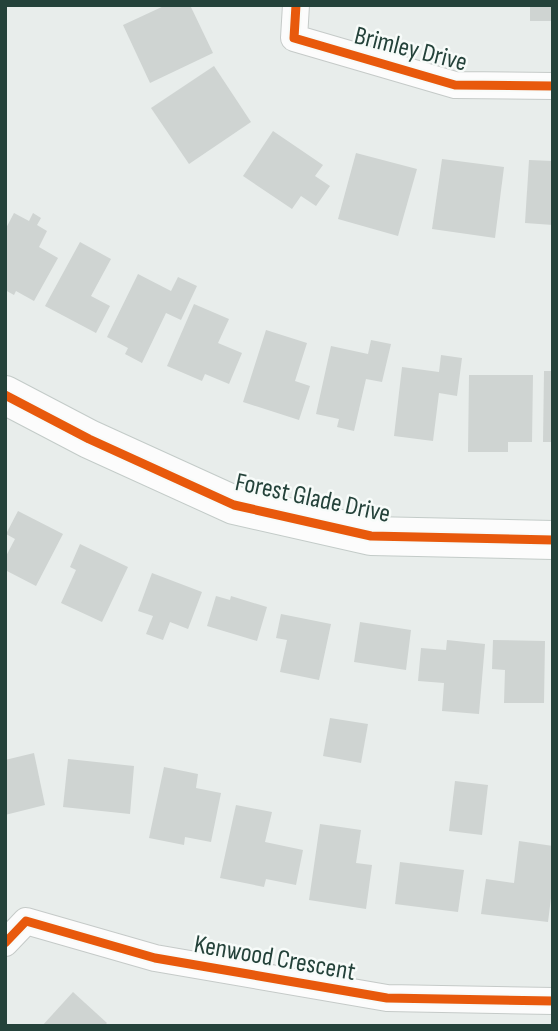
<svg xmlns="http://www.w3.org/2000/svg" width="558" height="1031" viewBox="0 0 558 1031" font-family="'Sofia Sans Condensed',sans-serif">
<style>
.building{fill:#cfd4d2}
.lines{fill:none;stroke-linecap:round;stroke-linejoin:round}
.street-casing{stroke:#c5cac8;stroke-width:28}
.secondary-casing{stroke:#c3cbc8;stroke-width:40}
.street{stroke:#fcfcfc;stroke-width:26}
.secondary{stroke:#fcfcfc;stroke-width:38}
.cycleway-casing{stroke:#f7fbf9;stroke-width:13}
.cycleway{stroke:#e8590c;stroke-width:9}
.labels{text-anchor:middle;stroke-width:5;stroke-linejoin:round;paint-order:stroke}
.street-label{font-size:26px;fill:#24423a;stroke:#f7fbf9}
</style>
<rect width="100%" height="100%" fill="#e8edeb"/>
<!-- building -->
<g class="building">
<polygon points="166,5 190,5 213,53 150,83 123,25"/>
<rect x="530" y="5" width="23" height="16"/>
<polygon points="214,66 251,122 189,164 151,108"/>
<polygon points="273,131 323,165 315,176 330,186 316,206 301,196 292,209 243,176"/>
<polygon points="356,153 417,169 398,236 338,219"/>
<polygon points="442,159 504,167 495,238 432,229"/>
<polygon points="529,160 553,161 553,225 525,223"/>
<polygon points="14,213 29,221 33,213 41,218 37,225 47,231 39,247 58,258 34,301 16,291 14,295 5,290 5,230"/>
<polygon points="80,242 111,259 91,296 110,306 96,333 45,306"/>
<polygon points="138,274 171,291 178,277 197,286 181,320 166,313 142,363 125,354 128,348 107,337"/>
<polygon points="194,304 229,319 218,343 242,353 229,384 205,374 202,381 167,366"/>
<polygon points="266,330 307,343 295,381 310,386 299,420 243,402"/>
<polygon points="371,340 391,344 382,382 366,379 354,431 337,427 339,419 316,414 331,346 368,354"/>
<polygon points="441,355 462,358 457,396 439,393 433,441 394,436 402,367 439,372"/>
<polygon points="544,371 553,371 553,442 543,442"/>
<polygon points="469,375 533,375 532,442 508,442 508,452 468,452"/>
<polygon points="18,511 63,534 36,586 5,570 5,558 15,539 6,534"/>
<polygon points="80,544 128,567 102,622 61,603 76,570 70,567"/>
<polygon points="152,573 202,592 188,629 170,622 163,640 146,634 153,616 138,611"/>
<polygon points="216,596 230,600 231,596 267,607 257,641 207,626"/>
<polygon points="281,614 331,624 319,680 280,672 287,640 276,638"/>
<polygon points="360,622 411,630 406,670 354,662"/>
<polygon points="447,640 485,644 479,714 442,711 444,683 418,681 421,648 446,650"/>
<polygon points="493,640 545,641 544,703 504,703 505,670 492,669"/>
<polygon points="330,718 368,724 361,763 323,756"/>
<polygon points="34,753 45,805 5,815 5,760"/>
<polygon points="68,759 134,766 130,814 63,807"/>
<polygon points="164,767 198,774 196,788 221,793 211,842 185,837 184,845 149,838"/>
<polygon points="455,781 488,785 482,835 449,831"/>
<polygon points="236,805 272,812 265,842 303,850 296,885 266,879 264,887 220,878"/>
<polygon points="320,824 361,830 356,863 372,865 366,909 309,900"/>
<polygon points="519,841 553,846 553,882 548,922 481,914 486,879 514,883"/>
<polygon points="400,862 464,870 458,912 395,904"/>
<polygon points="73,992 107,1023 104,1026 42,1026"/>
</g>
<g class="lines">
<!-- street casing -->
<g class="street-casing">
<g id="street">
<polyline points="296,5 294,38 455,85 553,86"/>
<polyline points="5,943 26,921 155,958 387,998 553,1001"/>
</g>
</g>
<!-- secondary casing -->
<g class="secondary-casing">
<polyline id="secondary" points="5,395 89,439 234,505 371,536 553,540"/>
</g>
<!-- street -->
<use href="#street" class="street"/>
<!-- secondary -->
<use href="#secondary" class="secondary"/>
<!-- cycleway casing -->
<g class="cycleway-casing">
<g id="cycleway">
<polyline points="296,5 294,38 455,85 553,86"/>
<polyline points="5,395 89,439 234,505 371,536 553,540"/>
<polyline points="5,943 26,921 155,958 387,998 553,1001"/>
</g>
</g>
<!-- cycleway -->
<use href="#cycleway" class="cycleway"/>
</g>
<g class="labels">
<!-- street labels -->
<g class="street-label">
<text transform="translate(411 48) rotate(14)" y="9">Brimley Drive</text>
<text transform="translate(313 497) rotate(12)" y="9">Forest Glade Drive</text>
<text transform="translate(275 957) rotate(10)" y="9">Kenwood Crescent</text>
</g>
</g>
<!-- border -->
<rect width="558" height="1031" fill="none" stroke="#24423a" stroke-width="14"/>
</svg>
